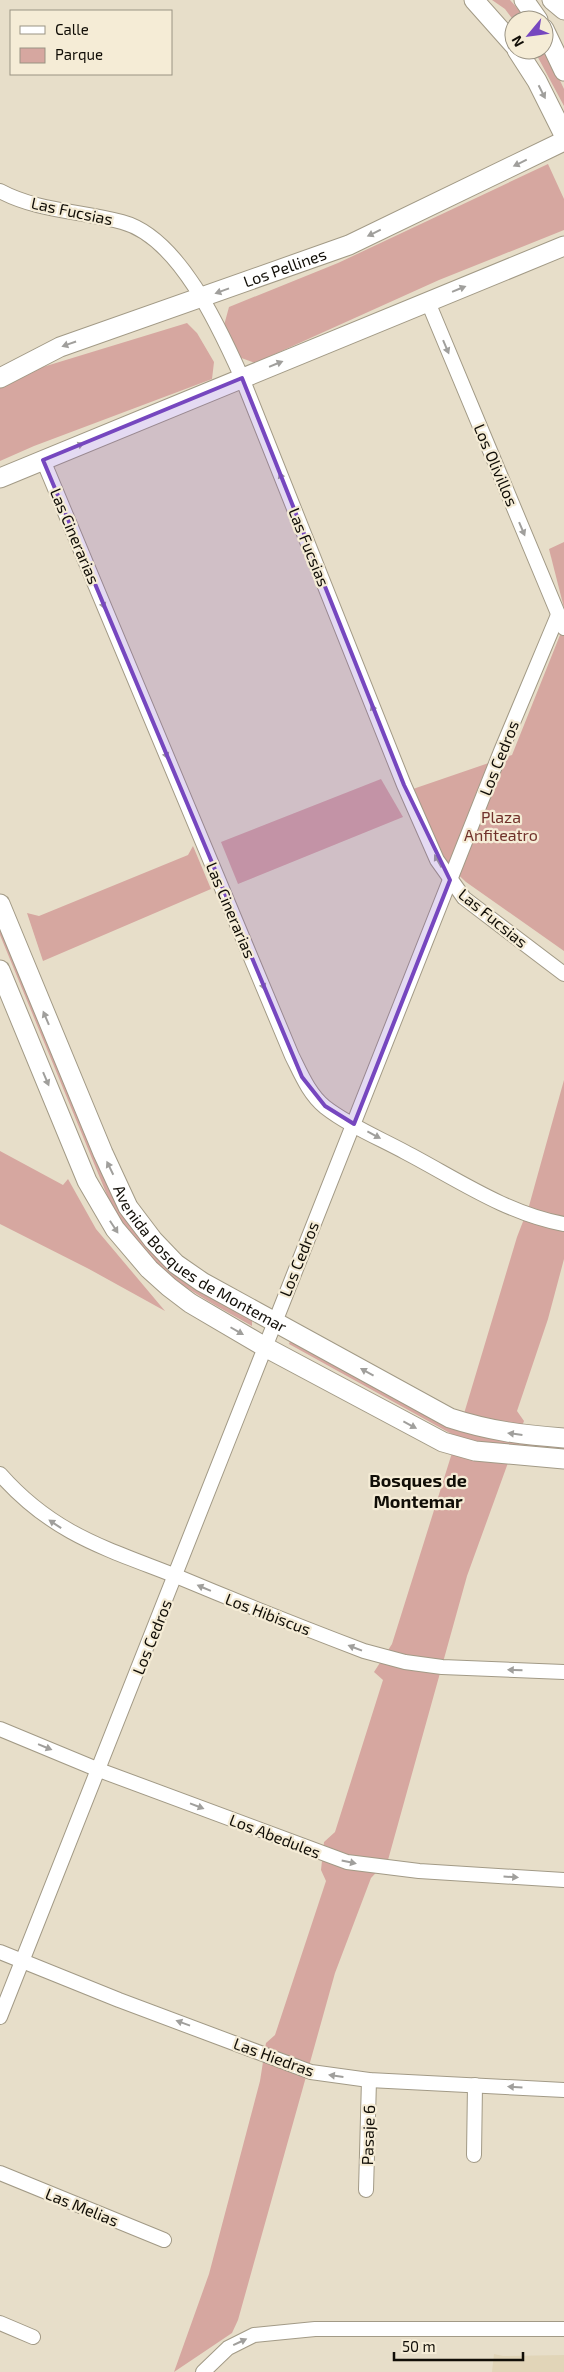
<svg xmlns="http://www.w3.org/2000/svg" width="564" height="2372" viewBox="0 0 564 2372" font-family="'Exo 2',sans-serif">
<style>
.built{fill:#e1d5b8}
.green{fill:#d6a7a0}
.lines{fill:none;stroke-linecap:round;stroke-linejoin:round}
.street-casing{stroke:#a29a86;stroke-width:16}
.secondary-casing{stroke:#a29a86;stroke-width:21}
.street{stroke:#fff;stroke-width:14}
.secondary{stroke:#fff;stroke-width:19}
.oneway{fill:#a09f9c}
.marked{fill:#7647bf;fill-opacity:0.2;stroke:#7647bf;stroke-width:4;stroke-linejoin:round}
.labels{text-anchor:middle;stroke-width:4.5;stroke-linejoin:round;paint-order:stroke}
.street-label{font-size:16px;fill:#110e07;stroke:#f5ecd6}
.park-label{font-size:16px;fill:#70312a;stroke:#f5ecd6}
.neighbourhood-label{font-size:18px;font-weight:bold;fill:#110e07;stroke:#f5ecd6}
</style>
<rect width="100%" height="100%" fill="#e7dec9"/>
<!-- built -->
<polygon class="built" points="494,2354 503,2356 564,2355 564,2372 492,2372"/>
<!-- green -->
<g class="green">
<polygon points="492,0 510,0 528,20 514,21 505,9"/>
<polygon points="544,47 564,89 564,106 534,50 544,50"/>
<polygon points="548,164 564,199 564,230 439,280 255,363 236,356 223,329 229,307 338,263"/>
<polygon points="187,323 197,333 214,362 212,379 34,446 0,461 0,387 33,370"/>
<polygon points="564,542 564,608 549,549"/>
<polygon points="564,625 564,951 466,882 435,853 413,789 512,755"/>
<polygon points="381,779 403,817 238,884 221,842"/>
<polygon points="193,846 211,889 43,961 27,913 39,916 188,855"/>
<path d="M0,911L118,1203L252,1318V1326C212,1303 169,1282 139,1247C130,1236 122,1223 114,1212L0,935Z"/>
<polygon points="564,1080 564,1259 548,1319 517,1411 524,1421 516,1441 564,1446 564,1452 513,1449 467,1576 388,1860 371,1878 335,1973 238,2320 232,2333 174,2372 209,2274 260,2081 266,2043 275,2035 326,1881 321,1870 324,1842 335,1832 383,1680 374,1672 392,1644 457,1437 289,1344 291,1338 460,1427 517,1237 529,1206"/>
<polygon points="0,1151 63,1185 68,1179 96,1229 165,1311 89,1269 0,1224"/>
</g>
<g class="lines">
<!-- street casing -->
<g class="street-casing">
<g id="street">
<path d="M0,191C37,211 81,211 122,222C179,237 220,329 242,378L404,785L437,860L464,898L564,974"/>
<polyline points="428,302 564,628"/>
<path d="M43,460L292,1056C301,1074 309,1094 325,1107C348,1125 379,1138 405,1152C455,1178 507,1214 564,1224"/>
<path d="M0,1474C53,1534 105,1548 176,1576C238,1602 301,1627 364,1651L405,1662L442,1667L564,1672"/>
<polyline points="0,1729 99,1770 347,1862 419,1871 564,1880"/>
<polyline points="0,1952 119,2000 311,2072 369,2080 564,2090"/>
<polyline points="0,2017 501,751 558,615"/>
<polyline points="474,2155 475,2085"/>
<polyline points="0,2173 164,2240"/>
<polyline points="366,2190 369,2080"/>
<polyline points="0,2323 33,2337"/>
<polyline points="203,2372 228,2348 254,2335 315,2329 564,2329"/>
</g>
</g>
<!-- secondary casing -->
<g class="secondary-casing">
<g id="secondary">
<polyline points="474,0 514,45"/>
<polyline points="524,0 538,20"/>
<polyline points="552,0 564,10"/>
<polyline points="544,29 564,71"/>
<polyline points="517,50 537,81 564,135"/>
<path id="s1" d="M0,378L60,347L349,245L564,141"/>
<polyline points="0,478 564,246"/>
<path id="s2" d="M0,904L103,1153L128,1207L153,1240L176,1264L202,1282L450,1418C490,1431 523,1435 564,1438"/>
<polyline points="0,970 87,1181 115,1229 149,1269 169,1287 190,1303 265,1347 443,1442 475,1451 564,1459"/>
</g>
</g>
<!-- street -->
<use href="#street" class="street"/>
<!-- secondary -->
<use href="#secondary" class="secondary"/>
</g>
<!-- one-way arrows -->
<defs><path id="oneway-solid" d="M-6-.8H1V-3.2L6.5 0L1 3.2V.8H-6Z" transform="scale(1.25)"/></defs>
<g class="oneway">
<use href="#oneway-solid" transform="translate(542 92) rotate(63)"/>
<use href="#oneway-solid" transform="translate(520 163) rotate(154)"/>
<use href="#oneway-solid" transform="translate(374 233) rotate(154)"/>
<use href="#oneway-solid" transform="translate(459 289) rotate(-22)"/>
<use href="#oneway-solid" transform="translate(222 291) rotate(160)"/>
<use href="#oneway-solid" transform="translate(69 344) rotate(161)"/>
<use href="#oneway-solid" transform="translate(446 347) rotate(67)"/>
<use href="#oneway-solid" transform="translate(276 364) rotate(-22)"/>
<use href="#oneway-solid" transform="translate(77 446) rotate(-22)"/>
<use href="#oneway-solid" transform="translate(282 479) rotate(-112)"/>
<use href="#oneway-solid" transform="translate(522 529) rotate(67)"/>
<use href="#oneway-solid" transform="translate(102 602) rotate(67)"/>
<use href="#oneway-solid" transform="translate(374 711) rotate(-112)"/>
<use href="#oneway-solid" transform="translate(165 752) rotate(67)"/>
<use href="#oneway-solid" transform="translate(438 861) rotate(-119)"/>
<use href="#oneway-solid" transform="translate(262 983) rotate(67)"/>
<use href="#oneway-solid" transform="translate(46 1018) rotate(-113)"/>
<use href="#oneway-solid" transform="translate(46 1079) rotate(67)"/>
<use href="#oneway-solid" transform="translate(374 1135) rotate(28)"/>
<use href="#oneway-solid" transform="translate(110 1168) rotate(-116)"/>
<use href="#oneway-solid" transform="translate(114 1227) rotate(57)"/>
<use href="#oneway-solid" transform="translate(237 1331) rotate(30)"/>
<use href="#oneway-solid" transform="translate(367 1372) rotate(-151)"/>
<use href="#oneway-solid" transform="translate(410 1425) rotate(28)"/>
<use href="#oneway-solid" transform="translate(515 1434) rotate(-173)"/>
<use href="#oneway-solid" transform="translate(55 1524) rotate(-146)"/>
<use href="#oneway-solid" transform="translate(204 1588) rotate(-157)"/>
<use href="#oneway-solid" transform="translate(355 1648) rotate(-159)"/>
<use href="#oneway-solid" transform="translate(515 1670) rotate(-178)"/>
<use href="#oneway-solid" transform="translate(45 1747) rotate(22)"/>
<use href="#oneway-solid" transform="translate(197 1806) rotate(21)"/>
<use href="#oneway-solid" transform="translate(349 1862) rotate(12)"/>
<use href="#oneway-solid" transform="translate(511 1877) rotate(4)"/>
<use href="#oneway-solid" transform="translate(183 2023) rotate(-160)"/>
<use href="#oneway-solid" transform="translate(336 2076) rotate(-172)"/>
<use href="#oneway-solid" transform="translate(515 2087) rotate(-177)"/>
<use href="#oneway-solid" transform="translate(240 2342) rotate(-25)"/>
</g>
<!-- marked area -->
<path class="marked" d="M242,378L404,785L450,880L354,1124L325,1106L302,1077L43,460Z"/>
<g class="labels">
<!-- street labels -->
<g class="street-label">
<text transform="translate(72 211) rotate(12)" y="6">Las Fucsias</text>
<text dy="6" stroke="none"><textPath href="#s1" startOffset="306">Los Pellines</textPath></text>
<text transform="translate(496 465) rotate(67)" y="6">Los Olivillos</text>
<text transform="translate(75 536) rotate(67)" y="6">Las Cinerarias</text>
<text transform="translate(309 547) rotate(68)" y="6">Las Fucsias</text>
<text transform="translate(499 758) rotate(-68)" y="6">Los Cedros</text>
<text transform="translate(231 910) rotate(67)" y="6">Las Cinerarias</text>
<text transform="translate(493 918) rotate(39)" y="6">Las Fucsias</text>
<text dy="6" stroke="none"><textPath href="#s2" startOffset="418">Avenida Bosques de Montemar</textPath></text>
<text transform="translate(299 1259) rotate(-68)" y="6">Los Cedros</text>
<text transform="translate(268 1614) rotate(21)" y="6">Los Hibiscus</text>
<text transform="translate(152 1637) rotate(-68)" y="6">Los Cedros</text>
<text transform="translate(275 1836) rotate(21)" y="6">Los Abedules</text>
<text transform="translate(274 2057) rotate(20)" y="6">Las Hiedras</text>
<text transform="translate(368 2135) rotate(-88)" y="6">Pasaje 6</text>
<text transform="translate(82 2207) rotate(22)" y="6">Las Melias</text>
</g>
<!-- park labels -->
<g class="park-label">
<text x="501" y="823">Plaza<tspan x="501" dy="18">Anfiteatro</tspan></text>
</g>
<!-- neighbourhood labels -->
<g class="neighbourhood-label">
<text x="418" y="1487">Bosques de<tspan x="418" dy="21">Montemar</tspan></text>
</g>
</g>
<!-- legend -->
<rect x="10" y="10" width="162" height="65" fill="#f5ecd6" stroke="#9a9383"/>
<rect x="20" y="26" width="25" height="8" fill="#ffffff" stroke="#9a9383"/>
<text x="55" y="35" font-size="15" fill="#110e07">Calle</text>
<rect x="20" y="48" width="25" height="15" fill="#d6a7a0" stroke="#9a9383"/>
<text x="55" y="60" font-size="15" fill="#110e07">Parque</text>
<!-- north arrow -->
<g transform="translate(529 35) rotate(241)"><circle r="24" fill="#f5ecd6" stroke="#9a9383"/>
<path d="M0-4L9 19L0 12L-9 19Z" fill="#7647bf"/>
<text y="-8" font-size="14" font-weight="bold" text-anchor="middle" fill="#110e07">N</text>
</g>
<!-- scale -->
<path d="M394 2352v8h129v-8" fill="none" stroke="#110e07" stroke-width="2.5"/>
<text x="402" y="2352" font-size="15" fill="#110e07" stroke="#f5ecd6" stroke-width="4" paint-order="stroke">50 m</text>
</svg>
